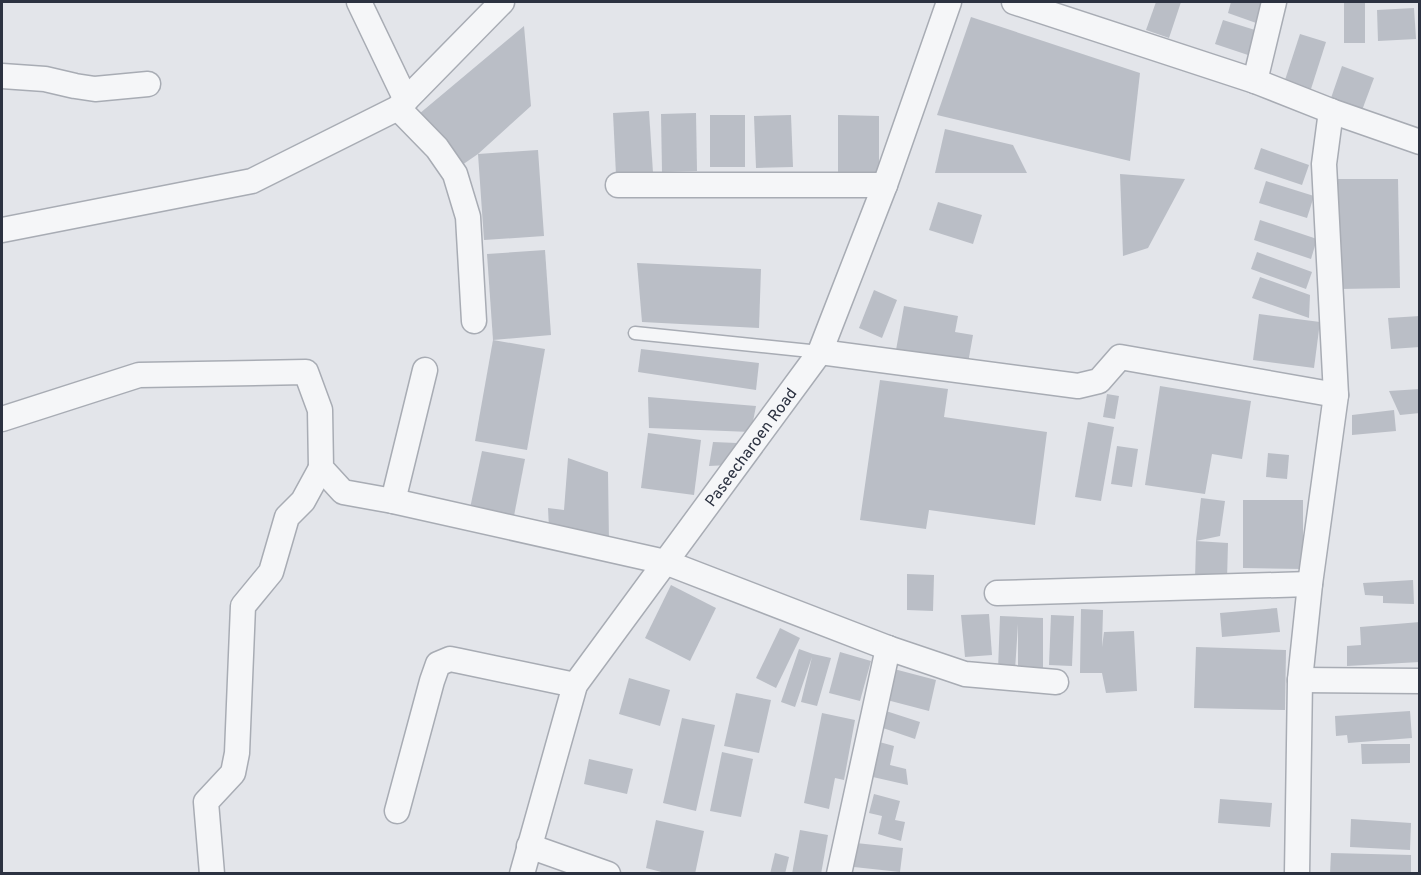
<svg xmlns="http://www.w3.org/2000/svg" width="1421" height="875" viewBox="0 0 1421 875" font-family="Overpass,sans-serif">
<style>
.building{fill:#babec6}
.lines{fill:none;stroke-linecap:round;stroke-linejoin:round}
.lane-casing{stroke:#a8acb4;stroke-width:15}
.street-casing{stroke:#a8acb4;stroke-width:27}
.lane{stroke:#f5f6f8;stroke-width:12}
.street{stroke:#f5f6f8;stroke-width:24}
.labels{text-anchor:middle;stroke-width:4.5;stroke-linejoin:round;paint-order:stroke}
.street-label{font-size:16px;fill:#2c3241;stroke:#f2f4f7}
</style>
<rect width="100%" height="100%" fill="#e3e5ea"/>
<!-- building -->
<g class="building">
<polygon points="1156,2 1181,2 1169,38 1146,30"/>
<polygon points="1231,2 1267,2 1259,24 1228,13"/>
<rect x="1344" y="2" width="21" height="41"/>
<polygon points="1414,8 1416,39 1378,41 1377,10"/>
<polygon points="971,17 1140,73 1130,161 937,115"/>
<polygon points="1223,20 1255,30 1248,55 1215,44"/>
<polygon points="524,26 531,106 478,154 538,150 544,236 484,240 478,154 462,165 419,114"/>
<polygon points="1300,34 1326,42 1311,89 1285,80"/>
<polygon points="1342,66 1374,78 1361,113 1330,101"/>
<polygon points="649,111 653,173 616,175 613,113"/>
<polygon points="696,113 697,171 662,172 661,114"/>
<rect x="710" y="115" width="35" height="52"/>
<polygon points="791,115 793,167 756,168 754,116"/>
<polygon points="838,115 879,116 879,174 838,173"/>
<polygon points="945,129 1013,145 1027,173 935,173"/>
<polygon points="1261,148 1309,165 1302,185 1254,169"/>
<polygon points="1120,174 1185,179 1148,248 1123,256"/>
<polygon points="1337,179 1398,179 1400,288 1339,289"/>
<polygon points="1266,181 1314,196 1307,218 1259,203"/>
<polygon points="938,202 982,215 973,244 929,230"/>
<polygon points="1260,220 1317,239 1311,259 1254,240"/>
<polygon points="545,250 551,335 493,340 487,254"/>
<polygon points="1257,252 1312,272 1306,289 1251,269"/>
<polygon points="637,263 761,269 759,328 642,322"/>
<polygon points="1260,277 1310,295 1309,318 1252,298"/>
<polygon points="874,290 897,300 882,338 859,328"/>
<polygon points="904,306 958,316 955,332 973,335 968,363 896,350"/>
<polygon points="1259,314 1320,322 1314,368 1253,360"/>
<polygon points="1420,316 1420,347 1391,349 1388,318"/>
<polygon points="493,340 545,349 527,450 475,441"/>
<polygon points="641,349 759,363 756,390 638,372"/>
<polygon points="880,380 948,389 944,417 1047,432 1035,525 929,510 926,529 860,520"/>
<polygon points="1160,386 1251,401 1242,459 1212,454 1205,494 1145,485"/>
<polygon points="1420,389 1420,413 1400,415 1389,391"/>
<polygon points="1107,394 1119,396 1115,419 1103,417"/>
<polygon points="648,397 756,406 751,432 649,428"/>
<polygon points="1394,410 1396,431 1352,435 1352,415"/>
<polygon points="1088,422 1114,427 1101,501 1075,497"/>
<polygon points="648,433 701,440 694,495 641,488"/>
<polygon points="713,442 737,443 729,465 709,466"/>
<polygon points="1117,446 1138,449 1132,487 1111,484"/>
<polygon points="482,451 525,459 513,521 469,513"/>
<polygon points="1268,453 1289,455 1287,479 1266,477"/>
<polygon points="568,458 608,472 609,542 549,529 548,508 564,510"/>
<polygon points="1201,498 1225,501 1220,536 1196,541"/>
<polygon points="1243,500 1303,500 1303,569 1243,568"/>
<polygon points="1196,541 1228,543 1227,580 1195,579"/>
<polygon points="907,574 934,575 933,611 907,610"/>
<polygon points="1413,580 1414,604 1383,603 1383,596 1365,595 1363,583"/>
<polygon points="671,585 716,608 690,661 645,638"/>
<polygon points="1277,608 1280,632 1222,637 1220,613"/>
<polygon points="1081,609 1103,610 1102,647 1104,632 1134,631 1137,691 1106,693 1102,673 1080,673"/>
<polygon points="989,614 992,655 965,657 961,615"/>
<polygon points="1051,615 1074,616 1072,666 1049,665"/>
<polygon points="1000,616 1043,618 1043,668 1018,668 1018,624 1015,670 998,670"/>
<polygon points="1420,622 1420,662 1347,666 1347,646 1361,645 1360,627"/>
<polygon points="780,628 800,638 776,688 756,678"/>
<polygon points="1196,647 1286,650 1285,710 1194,708"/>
<polygon points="799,649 813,654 831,658 817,706 801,702 812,657 795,707 781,702"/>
<polygon points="840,652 871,661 860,701 829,693"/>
<polygon points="894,669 936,680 929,711 887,700"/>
<polygon points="629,678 670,690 660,726 619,714"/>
<polygon points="736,693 771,700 759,753 724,746"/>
<polygon points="886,711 920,722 915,739 880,727"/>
<polygon points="1410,711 1412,738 1348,743 1347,735 1336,736 1335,716"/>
<polygon points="822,713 855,720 844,780 835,778 829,809 804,803"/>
<polygon points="682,718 715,725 696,811 663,803"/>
<polygon points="872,740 894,746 890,765 906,769 908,785 864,775"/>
<polygon points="1361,744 1410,744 1410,763 1362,764"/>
<polygon points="722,752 753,759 741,817 710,811"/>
<polygon points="589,759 633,769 627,794 584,784"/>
<polygon points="874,794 900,801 895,820 905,822 901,841 878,834 882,816 869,813"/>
<polygon points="1220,799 1272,803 1270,827 1218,823"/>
<polygon points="1351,819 1411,823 1410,850 1350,847"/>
<polygon points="656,820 704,831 695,874 669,874 646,868"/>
<polygon points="800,830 828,835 821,874 792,874"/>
<polygon points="856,843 903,848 900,872 854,867"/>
<polygon points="775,853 789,857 785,874 770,874"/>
<polygon points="1331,853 1411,855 1411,874 1330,874"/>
</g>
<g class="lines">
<!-- lane casing -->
<g class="lane-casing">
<polyline id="lane" points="635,333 820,352"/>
</g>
<!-- street casing -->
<g class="street-casing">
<g id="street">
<polyline points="359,2 406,100"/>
<polyline points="1014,2 1255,81 1331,111 1420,142"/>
<polyline points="2,76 45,79 75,86 95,89 148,84"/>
<polyline points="1255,81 1274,2"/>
<polyline points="398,108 437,148 455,174 468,217 474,321"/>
<polyline points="618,185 885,185"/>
<polyline points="2,230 252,181 398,108 502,2"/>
<polyline points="820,352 1078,386 1099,381 1120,357 1336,395"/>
<polyline points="2,419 139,375 306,372 320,410 321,468 343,492 393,501 665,562 888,648 965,674 1056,682"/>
<polyline points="393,501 425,370"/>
<polyline points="997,593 1310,584"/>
<polyline points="1300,680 1420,681"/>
<polyline points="397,811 432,681 438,664 450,659 460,661 575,685"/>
<polyline points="529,846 608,874"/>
<polyline points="212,874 206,802 233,773 237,753 243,606 271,572 287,517 303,501 321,468"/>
<path id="s1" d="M522,874L575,685L820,352L885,185L949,2"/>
<polyline points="839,874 888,648"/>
<polyline points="1297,874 1300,680 1310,584 1336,395 1324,164 1331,111"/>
</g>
</g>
<!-- lane -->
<use href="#lane" class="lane"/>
<!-- street -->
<use href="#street" class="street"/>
</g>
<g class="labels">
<!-- street labels -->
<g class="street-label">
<text dy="6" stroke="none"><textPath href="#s1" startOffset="492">Paseecharoen Road</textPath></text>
</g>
</g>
<!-- border -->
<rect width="1421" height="875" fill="none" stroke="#2c3241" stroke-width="6"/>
</svg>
